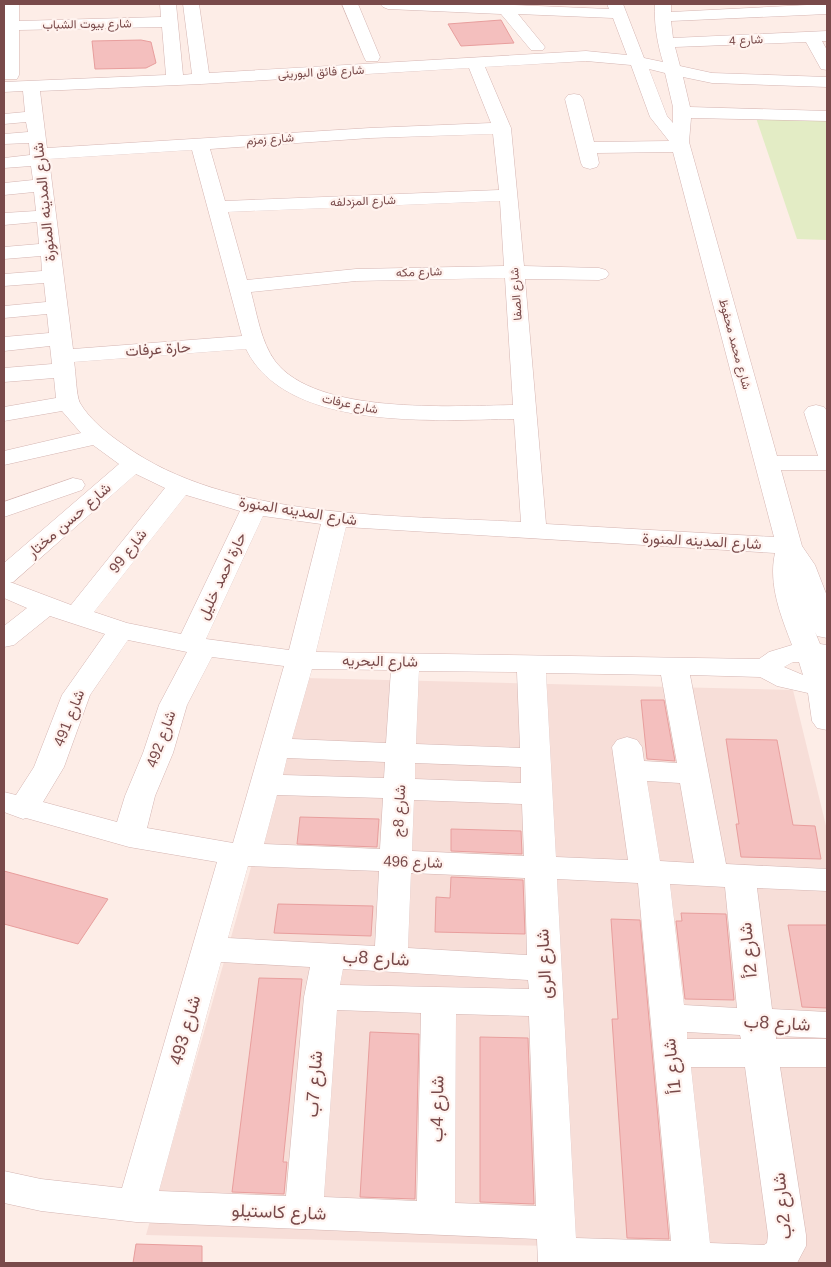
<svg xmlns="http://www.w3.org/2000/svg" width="831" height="1267" viewBox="0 0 831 1267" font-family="Helvetica,Vazirmatn,sans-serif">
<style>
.residential{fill:#f7ded8}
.green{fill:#e3ecc5}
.building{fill:#f4bfbe;stroke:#e89e9d}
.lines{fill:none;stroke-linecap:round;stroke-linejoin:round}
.minor-casing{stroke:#d5b5b2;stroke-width:1}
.minor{fill:#fff;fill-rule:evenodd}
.labels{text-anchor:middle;stroke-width:4.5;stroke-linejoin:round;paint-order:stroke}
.far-street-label{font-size:12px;fill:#794a4a;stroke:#fff3ef}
.street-label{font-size:15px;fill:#794a4a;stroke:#fff3ef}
.near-street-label{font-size:18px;fill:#794a4a;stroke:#fff3ef}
</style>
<rect width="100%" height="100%" fill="#fdede7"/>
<!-- residential -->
<polygon class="residential" points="305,678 793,690 827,830 827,1263 552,1263 549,1246 146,1235"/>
<!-- green -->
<polygon class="green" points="753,109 827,112 827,240 797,239"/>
<!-- building -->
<g class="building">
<polygon points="501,20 514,43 461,46 448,24"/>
<polygon points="141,40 151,42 156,63 146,68 95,69 92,41"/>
<polygon points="641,700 664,700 675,761 647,759"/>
<polygon points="726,739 777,740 793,825 815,826 821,859 741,857 736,824 739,824"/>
<polygon points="300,817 379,819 377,847 297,844"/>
<polygon points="451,829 521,831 522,854 451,851"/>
<polygon points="4,871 108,899 78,944 4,924"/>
<polygon points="451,877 523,880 525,934 435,932 436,897 450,898"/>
<polygon points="278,904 373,906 371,936 274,933"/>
<polygon points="681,913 726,914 734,1000 685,999 676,921 682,921"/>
<polygon points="611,919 640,920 669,1239 627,1238 612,1019 618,1019"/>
<polygon points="788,925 827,925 827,1008 802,1007"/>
<polygon points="259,978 302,979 283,1162 287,1162 284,1194 232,1192"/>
<polygon points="370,1032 419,1034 415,1199 360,1197"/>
<polygon points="480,1037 528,1038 534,1204 480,1202"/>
<polygon points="136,1244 202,1246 202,1263 133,1263"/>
</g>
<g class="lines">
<!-- minor casing -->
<g class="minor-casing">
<g id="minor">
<path d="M4,4H19V21L161,17L160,4H176L183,75L192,74L183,4H199L209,73L586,51L627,55L613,18L518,14L545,47L543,50H531L501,14L388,9L383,7L380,4H490L609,9L607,4H623L644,58L663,62C657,42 654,24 655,4H671V12L827,4V14L671,21L673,38L827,31V41H822L827,50V70L821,69L806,42L675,47L680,66L712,73L827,77V87L712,83L683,77L690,107L827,111V121L691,118L689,142L777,456H818L804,412L808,407L816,405L824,407L827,411V470H781L802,546L815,565L827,596V638L817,636L815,632L820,644L827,645V730L817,728L812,721L808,693L777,686L760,677L690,675L726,864L827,869V891L757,888L772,1009L827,1012V1038L776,1036V1039H827V1067H780L806,1235V1246L797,1263H538L537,1239L136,1222L41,1211L4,1203V1171L41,1179L122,1188L217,862L129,847L26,818L23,819L4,812V792L16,795L34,767L62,695L105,634L50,616L14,645L4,647V626L27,608L4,598V563L119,464L93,445L4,465V451L81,433L62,411L4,421V407L56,398L54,378L4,382V368L52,364L50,346L4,351V337L49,333L47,314L4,318V306L46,302L44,283L4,286V274L42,271L41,256L4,259V247L39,244L37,222L4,225V213L36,211L34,192L4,195V183L33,180L31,166L4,168V158L30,155L29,143L4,144V134L28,132L26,122L4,124V114L25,112L23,91L4,92V82L166,75L162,27L19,30V75L17,79H5ZM586,61L631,65L650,117L669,141L594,142L583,99L580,95L574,94L568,95L565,99L581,163L583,167L590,169L597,167L599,163L597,153L673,152L774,537L546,524L525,279L599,280L606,278L609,274L606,270L599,268L524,266L511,128L485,67ZM469,68L491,123L370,128L47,148L40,91L201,84ZM649,69L665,73L673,107V123L667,116ZM493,134L499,190L225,201L210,149L370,138ZM192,150L242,336L73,349L49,159ZM500,201L504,266L356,269L247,280L228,212ZM505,278L513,405C451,406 316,415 275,361C261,342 257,314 251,292L356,281ZM246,349C286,432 437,420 514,419L521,522C397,515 227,520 124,445C108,434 90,420 80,403C76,395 76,372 74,362ZM136,474L165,488L71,605L10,582H13ZM186,495L240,511L181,634L127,623L94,612ZM263,516L321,524L289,650L206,639ZM346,527L775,553C768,585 781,616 792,645L769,652L759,659L316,652ZM128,640L187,652L159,705L143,753L125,796L117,822L43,802L64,767L90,695ZM212,657L284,666L233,843L147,828L155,796L173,753L187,705ZM793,662H799L803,675L784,667ZM312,669L391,670L386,743L292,739ZM419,671L517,672L520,748L416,744ZM546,673L661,675L677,763L644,761L642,747L637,740L627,737L617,740L612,747L628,860L556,857ZM287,758L385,762L384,778L283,775ZM415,763L521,767V783L415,779ZM647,781L680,783L694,863L660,861ZM277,795L383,798L380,849L264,844ZM414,800L522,804L524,856L412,851ZM248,866L379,871L375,946L228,938ZM411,873L525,878L527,955L408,948ZM557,879L638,883L671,1241L576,1238ZM670,884L725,887L737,1008L684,1005ZM221,962L310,967L304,997L286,1196L159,1191ZM343,969L528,980L529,989L340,985ZM337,1010L421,1013L417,1201L324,1197ZM456,1014L529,1016L536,1206L455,1203ZM687,1032L740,1035L741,1039H687ZM691,1067H745L768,1235L767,1243L764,1245L710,1243Z"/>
<polygon points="342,4 358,4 380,57 378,61 366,61 364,57"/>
<polygon points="73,478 82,480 85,485 82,490 4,517 4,502"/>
</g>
</g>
<!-- minor -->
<use href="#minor" class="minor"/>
</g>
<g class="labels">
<!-- far-street labels -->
<g class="far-street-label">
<text transform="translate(87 24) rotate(-1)" y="4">شارع بيوت الشباب</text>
<text transform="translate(746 40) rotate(-3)" y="4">شارع 4</text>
<text transform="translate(321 72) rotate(-3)" y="4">شارع فائق البورينى</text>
<text transform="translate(270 139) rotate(-4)" y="4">شارع زمزم</text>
<text transform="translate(363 201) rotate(-2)" y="4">شارع المزدلفه</text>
<text transform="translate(419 272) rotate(-2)" y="4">شارع مكه</text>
<text transform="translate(516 294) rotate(-94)" y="4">شارع الصفا</text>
<text transform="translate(735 344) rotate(75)" y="4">شارع محمد محفوظ</text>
<text transform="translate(350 404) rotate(12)" y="4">شارع عرفات</text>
</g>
<!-- street labels -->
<g class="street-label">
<text transform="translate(44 202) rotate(-96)" y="5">شارع المدينه المنورة</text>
<text transform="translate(158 349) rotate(-4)" y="5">حارة عرفات</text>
<text transform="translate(298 511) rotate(9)" y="5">شارع المدينه المنورة</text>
<text transform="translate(69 520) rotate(-41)" y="5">شارع حسن مختار</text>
<text transform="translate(702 541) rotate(3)" y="5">شارع المدينه المنورة</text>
<text transform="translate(128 551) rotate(-52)" y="5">شارع 99</text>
<text transform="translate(222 576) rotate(-65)" y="5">حارة احمد خليل</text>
<text transform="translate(380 661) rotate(1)" y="5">شارع البحريه</text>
<text transform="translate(69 718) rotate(-68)" y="5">شارع 491</text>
<text transform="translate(161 739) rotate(-70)" y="5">شارع 492</text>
<text transform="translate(399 811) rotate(-87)" y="5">شارع 8ج</text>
<text transform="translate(413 862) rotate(2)" y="5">شارع 496</text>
</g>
<!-- near-street labels -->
<g class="near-street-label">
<text transform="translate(748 950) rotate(-96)" y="6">شارع 2أ</text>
<text transform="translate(376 958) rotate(3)" y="6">شارع 8ب</text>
<text transform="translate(544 964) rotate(-93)" y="6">شارع الرى</text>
<text transform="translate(777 1023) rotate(3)" y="6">شارع 8ب</text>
<text transform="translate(185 1030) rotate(-74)" y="6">شارع 493</text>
<text transform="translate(672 1066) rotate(-96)" y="6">شارع 1أ</text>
<text transform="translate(314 1084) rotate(-86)" y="6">شارع 7ب</text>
<text transform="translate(437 1109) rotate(-89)" y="6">شارع 4ب</text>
<text transform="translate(782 1206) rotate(-96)" y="6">شارع 2ب</text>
<text transform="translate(279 1212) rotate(2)" y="6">شارع كاستيلو</text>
</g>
</g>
<!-- border -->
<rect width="831" height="1267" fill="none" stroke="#794a4a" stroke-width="10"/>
</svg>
